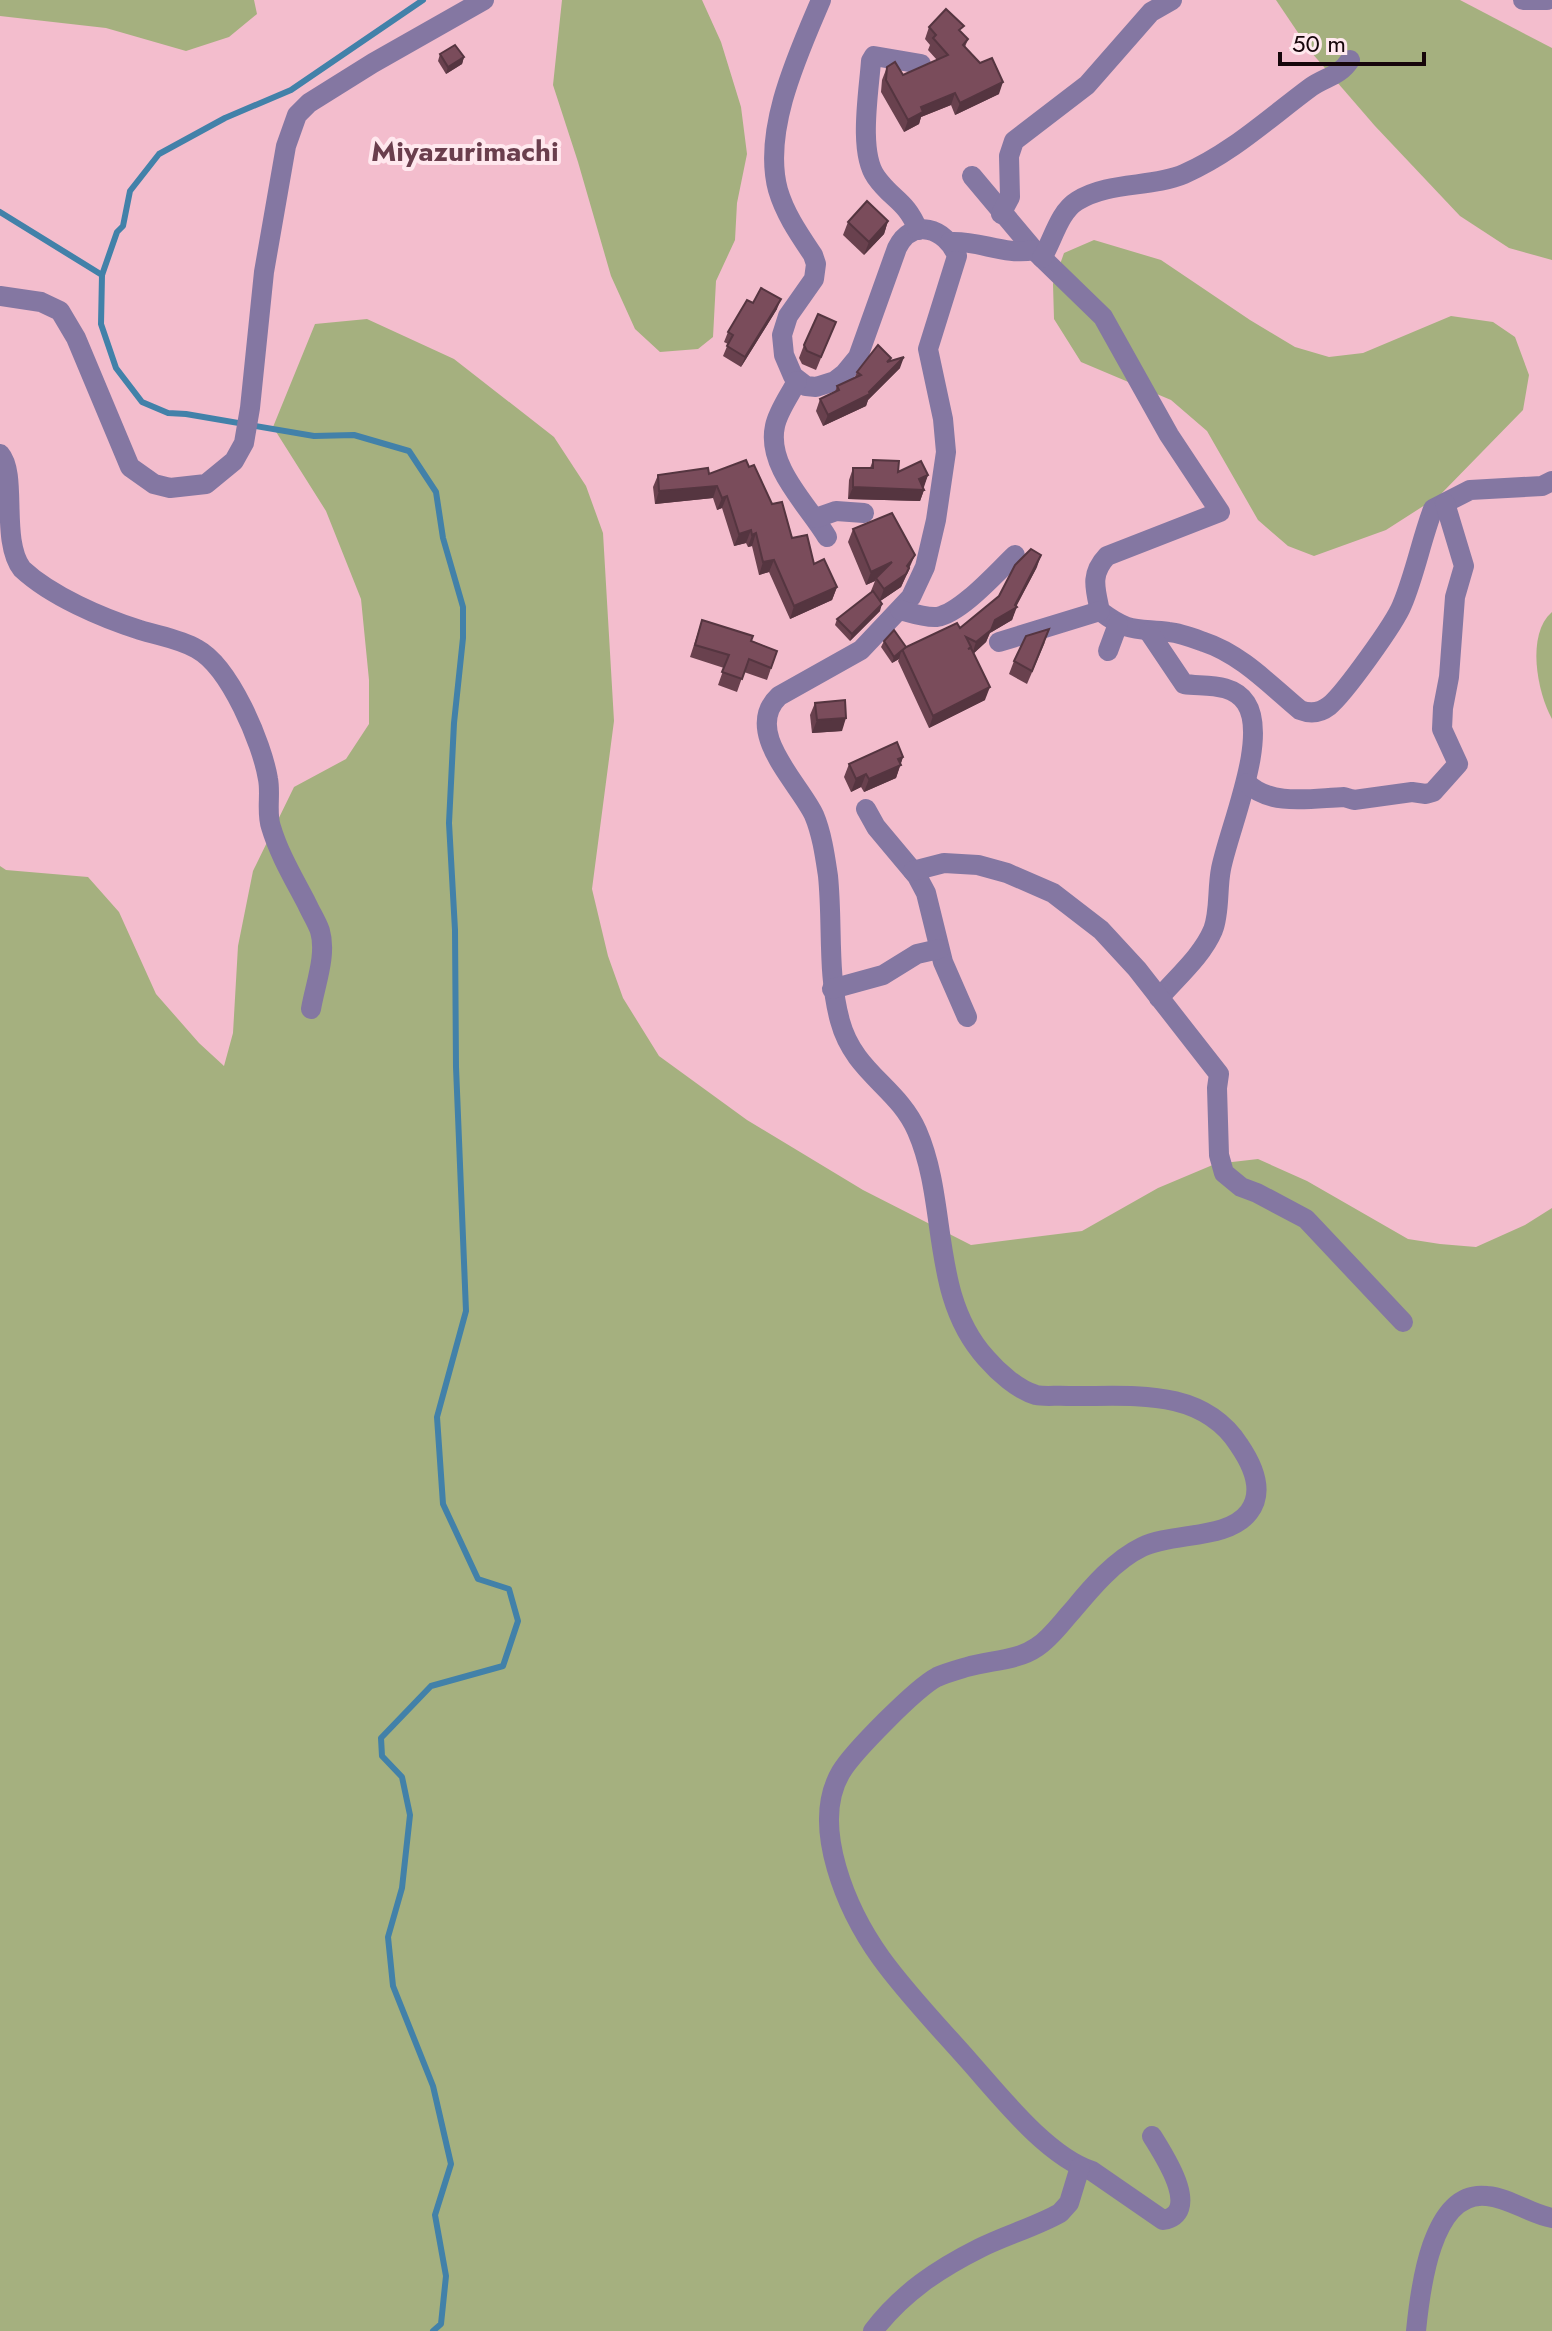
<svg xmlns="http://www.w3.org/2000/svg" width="1552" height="2331" viewBox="0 0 1552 2331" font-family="Jost,sans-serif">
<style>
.green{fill:#a5b07f}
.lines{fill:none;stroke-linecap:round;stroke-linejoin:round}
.stream{stroke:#4281a9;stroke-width:6}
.minor{stroke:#8477a2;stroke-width:20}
.wall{fill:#69414e}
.shaded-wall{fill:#553540}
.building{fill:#7a4c5b;stroke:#553540;stroke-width:2}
.labels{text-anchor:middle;stroke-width:8;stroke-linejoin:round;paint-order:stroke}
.quarter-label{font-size:28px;font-weight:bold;fill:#6a3e4d;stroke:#ffe8ee}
</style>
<rect width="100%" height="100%" fill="#f3bdcd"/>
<!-- green -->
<g class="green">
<polygon points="0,0 254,0 257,14 229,37 186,51 106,28 0,16"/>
<polygon points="562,0 702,0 721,42 741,107 747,154 737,203 735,240 716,281 713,337 698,349 660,352 635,329 611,276 578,162 553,85"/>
<polygon points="1276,0 1460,0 1552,48 1552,260 1509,248 1460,216 1375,126 1311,52"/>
<polygon points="1094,240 1161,260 1250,320 1295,347 1329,357 1363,353 1451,316 1493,322 1515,337 1529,375 1523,410 1439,496 1386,530 1314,556 1288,546 1258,520 1207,431 1171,400 1081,362 1054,319 1053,284 1064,253"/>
<polygon points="367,319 454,359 554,437 586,486 603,533 614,721 592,889 608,956 623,998 659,1056 747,1120 863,1190 971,1245 1082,1231 1158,1188 1215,1164 1258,1159 1307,1181 1408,1239 1440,1244 1476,1247 1525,1225 1552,1208 1552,2331 0,2331 0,866 6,870 88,877 119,912 156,994 199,1043 224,1066 233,1033 238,946 253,871 294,787 346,759 369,724 369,680 361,599 326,511 273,427 315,324"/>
<path d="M1552,612V719C1537,692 1526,634 1552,612Z"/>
</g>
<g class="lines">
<!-- stream -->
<g class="stream">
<polyline points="423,0 291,90 225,118 159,154 130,191 123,226 117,232 102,275 101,324 116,368 142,402 168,413 186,414 314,436 354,435 409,451 436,492 443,538 463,607 463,638 454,723 449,823 455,930 456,1067 466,1311 437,1417 443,1504 478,1579 509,1589 518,1621 503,1666 431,1686 381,1738 382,1756 402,1777 410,1815 402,1888 388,1937 393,1986 433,2086 451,2164 435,2215 446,2276 441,2324 433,2331"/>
<polyline points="0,212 102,275"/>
</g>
<!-- minor -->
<g class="minor">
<path d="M821,0C798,54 762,131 778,190C785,214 799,234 813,255L816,264L814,279L788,316L782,335L784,355L793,376L806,386L816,387L835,381L844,374L858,357L897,248C912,217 946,228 957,256L928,349L943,419L946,452L936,520L925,567L911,597L861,650L779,696C742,731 799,783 814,815C822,834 825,856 828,876C833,926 827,973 840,1021C854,1073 898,1087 917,1131C949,1204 929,1295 986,1358C998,1372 1018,1390 1036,1395C1045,1397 1058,1395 1068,1396C1129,1397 1201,1386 1239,1445C1252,1464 1265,1491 1249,1512C1228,1540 1173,1532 1142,1547C1115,1560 1092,1587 1073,1610C1061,1623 1051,1638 1037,1647C1017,1661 990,1660 967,1667C957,1670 946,1673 937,1677C916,1688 853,1752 841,1772C809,1826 848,1912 881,1958C907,1994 939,2027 969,2061C1001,2097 1047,2156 1092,2171L1163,2220C1203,2213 1163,2154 1152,2136"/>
<polyline points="1523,0 1547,0"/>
<path d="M972,176L1034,250L1103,317L1169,435L1220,512L1107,556C1090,574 1095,588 1100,611C1129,633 1135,628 1169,632C1180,633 1193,638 1204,642C1241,654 1271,686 1300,710C1310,714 1320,713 1329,706C1344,694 1395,623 1402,605C1415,574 1421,541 1433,509L1470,490L1542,486L1552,481"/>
<polyline points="1001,214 1010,197 1009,156 1014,141 1087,85 1151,12 1172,0"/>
<path d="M918,230C906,200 892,200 876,177C858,152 869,91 871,61L874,56L921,64"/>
<path d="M950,242C979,240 1005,256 1034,250"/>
<path d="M1042,258C1053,240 1059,212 1077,201C1109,181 1151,188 1184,174C1232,153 1269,118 1311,87C1325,77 1340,76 1350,60"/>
<polyline points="0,296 41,302 60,311 76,338 130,467 154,484 170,488 206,484 234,461 244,443 250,408 264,272 286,146 297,115 309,103 373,63 484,0"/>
<path d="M797,381C790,395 778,411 775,426C766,467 809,506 827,537"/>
<path d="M0,454C18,475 0,540 22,569C51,596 102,618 140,630C159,636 180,639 197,649C230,667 262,743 268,779C271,794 266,813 271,827C279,854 294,879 307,904C311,913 317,922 320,931C327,955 315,985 311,1009"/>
<polyline points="816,518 836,511 864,513"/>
<path d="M900,610C911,613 925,618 937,617C961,613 997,572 1015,555"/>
<path d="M1149,632L1184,684C1204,687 1232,682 1246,703C1269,738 1229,828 1221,869C1217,889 1220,912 1213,930C1202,956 1177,977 1159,998"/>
<polyline points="999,642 1100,611"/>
<polyline points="1108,651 1118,624"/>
<path d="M1247,783C1271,807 1313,798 1344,797L1354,800L1412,792L1426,794L1433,792L1458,764L1442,729L1443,708L1449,677L1455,597L1464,566L1445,503"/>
<polyline points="866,809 876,827 917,876 926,893 943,962 967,1017"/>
<polyline points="913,871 944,863 978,865 1007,873 1053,893 1101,930 1137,969 1219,1074 1217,1088 1219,1155 1224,1173 1241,1187 1257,1193 1306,1219 1403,1322"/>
<polyline points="832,989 883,975 917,954 939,949"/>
<path d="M873,2331C902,2293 938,2269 980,2248C1006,2235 1035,2227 1060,2213L1069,2203L1080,2167"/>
<path d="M1416,2331C1420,2291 1431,2189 1487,2196C1510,2198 1530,2214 1552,2218"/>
</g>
</g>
<!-- wall -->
<g class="wall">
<polygon points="929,27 961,32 968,39 965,47 999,94 955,115 951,105 921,117 919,124 904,132 881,92 882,80 887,67 903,75 937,60 928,50 930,45 925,39"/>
<polygon points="440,54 464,57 462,64 446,74 438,61"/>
<polygon points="888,221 884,234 864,255 843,235 848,222"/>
<polygon points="753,303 777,309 741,367 723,356 728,344 724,342 728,332"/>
<polygon points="836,322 816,370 802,364 799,358 804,345"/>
<polygon points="890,361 900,368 868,400 866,406 823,426 816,411 820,399 835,392 837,386 855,377 857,372"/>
<polygon points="873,460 898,472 928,475 923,487 924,490 920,501 848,499 849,480 853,468 870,468"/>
<polygon points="749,467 792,538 814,564 837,587 832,600 790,619 769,572 759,575 752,546 748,547 746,543 734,546 722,508 717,510 713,498 655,504 653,487 658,475 709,474"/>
<polygon points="853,529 910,568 901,587 880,601 880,611 850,641 835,625 837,619 872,592 871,591 875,581 866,585 848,542"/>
<polygon points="1037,567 1016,607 1012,620 990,633 986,642 974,653 985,700 929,728 898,661 899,659 892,663 881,647 884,641 906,647 960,628"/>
<polygon points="702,620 777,651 767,680 744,672 737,692 718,685 724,668 690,657"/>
<polygon points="1045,642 1027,684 1009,674 1014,661"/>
<polygon points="815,703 842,731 812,733 810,715"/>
<polygon points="903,757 896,778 864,792 861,787 851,792 844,777 849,764"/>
</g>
<!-- shaded-wall -->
<g class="shaded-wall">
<polygon points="464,57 462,64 446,74 448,67"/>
<polygon points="1003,82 999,94 955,115 960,103"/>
<polygon points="955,93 951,105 921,117 919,124 904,132 908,120 921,107"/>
<polygon points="888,221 884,234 864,255 869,242"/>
<polygon points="781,299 777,309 741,367 745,357"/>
<polygon points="904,357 900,368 868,400 866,406 823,426 828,415 869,392"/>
<polygon points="928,475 924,487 917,490 924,490 920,501 848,499 853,487 919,479"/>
<polygon points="717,486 713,498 655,504 659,491"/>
<polygon points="727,496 722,508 717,510 722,498"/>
<polygon points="751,530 746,543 734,546 739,534"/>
<polygon points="756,533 752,546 748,547 752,535"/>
<polygon points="915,555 901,587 879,602 884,589 907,566"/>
<polygon points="1041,555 1037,567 1015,608 1017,607 1012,620 990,633 995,620"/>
<polygon points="774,560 769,572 759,575 763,562"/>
<polygon points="892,562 876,578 875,581 866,585 871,572"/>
<polygon points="837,587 832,600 790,619 794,606"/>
<polygon points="882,604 880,611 850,641 852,634"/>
<polygon points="991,630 986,642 972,655 976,642"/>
<polygon points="901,652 899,659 892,663 894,657"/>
<polygon points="990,687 985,700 929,728 933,716"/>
<polygon points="846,718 842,731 812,733 817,720"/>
<polygon points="903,757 896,778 864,792 869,779"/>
<polygon points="866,774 861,787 851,792 856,779"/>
</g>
<!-- building -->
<g class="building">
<polygon points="946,9 964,26 959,30 968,39 963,45 980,63 992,58 1003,82 960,103 955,93 921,107 923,112 908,120 886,80 887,67 895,62 903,75 948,55 933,38 936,35 929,27"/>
<polygon points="455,45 464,57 448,67 440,54"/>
<polygon points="867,201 888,221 869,242 848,222"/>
<polygon points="761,288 781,299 745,357 727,346 733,335 728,332 747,300 753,303"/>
<polygon points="818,314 836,322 821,357 807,351 804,345"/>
<polygon points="878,345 891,358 887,362 904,357 869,392 870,394 828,415 820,399 839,390 837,386 861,375 857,372"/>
<polygon points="746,460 749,467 754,465 772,504 782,502 792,538 807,535 814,564 824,559 837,587 794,606 774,560 763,562 756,533 752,535 751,530 739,534 727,496 722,498 717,486 659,491 658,475 708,468 709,474"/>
<polygon points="873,460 899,461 898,472 921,461 928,475 919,479 924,490 853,487 853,468 873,468"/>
<polygon points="892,513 915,555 907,566 909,568 906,574 884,589 876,578 892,562 871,572 853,529"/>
<polygon points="1031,549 1041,555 1015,605 1017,607 995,620 991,630 976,642 966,637 971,647 968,649 971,648 990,687 933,716 902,649 957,623 960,628 999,596 1015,565"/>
<polygon points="873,591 882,604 852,634 837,619"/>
<polygon points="702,620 753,636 751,641 777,651 771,668 749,659 742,679 722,672 729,655 695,645"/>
<polygon points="1049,629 1032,671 1014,661 1026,636"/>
<polygon points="894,630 906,647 894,657 884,641"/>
<polygon points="845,700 846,718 817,720 815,703"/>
<polygon points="897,742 903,757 898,759 901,765 869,779 866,774 856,779 849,764"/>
</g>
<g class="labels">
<!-- quarter labels -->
<g class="quarter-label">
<text x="465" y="161">Miyazurimachi</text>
</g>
</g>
<!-- scale -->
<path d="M1280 52v12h144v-12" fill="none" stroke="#16060b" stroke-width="4"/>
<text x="1292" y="52" font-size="24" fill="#16060b" stroke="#ffe8ee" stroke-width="6" paint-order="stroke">50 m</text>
</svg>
